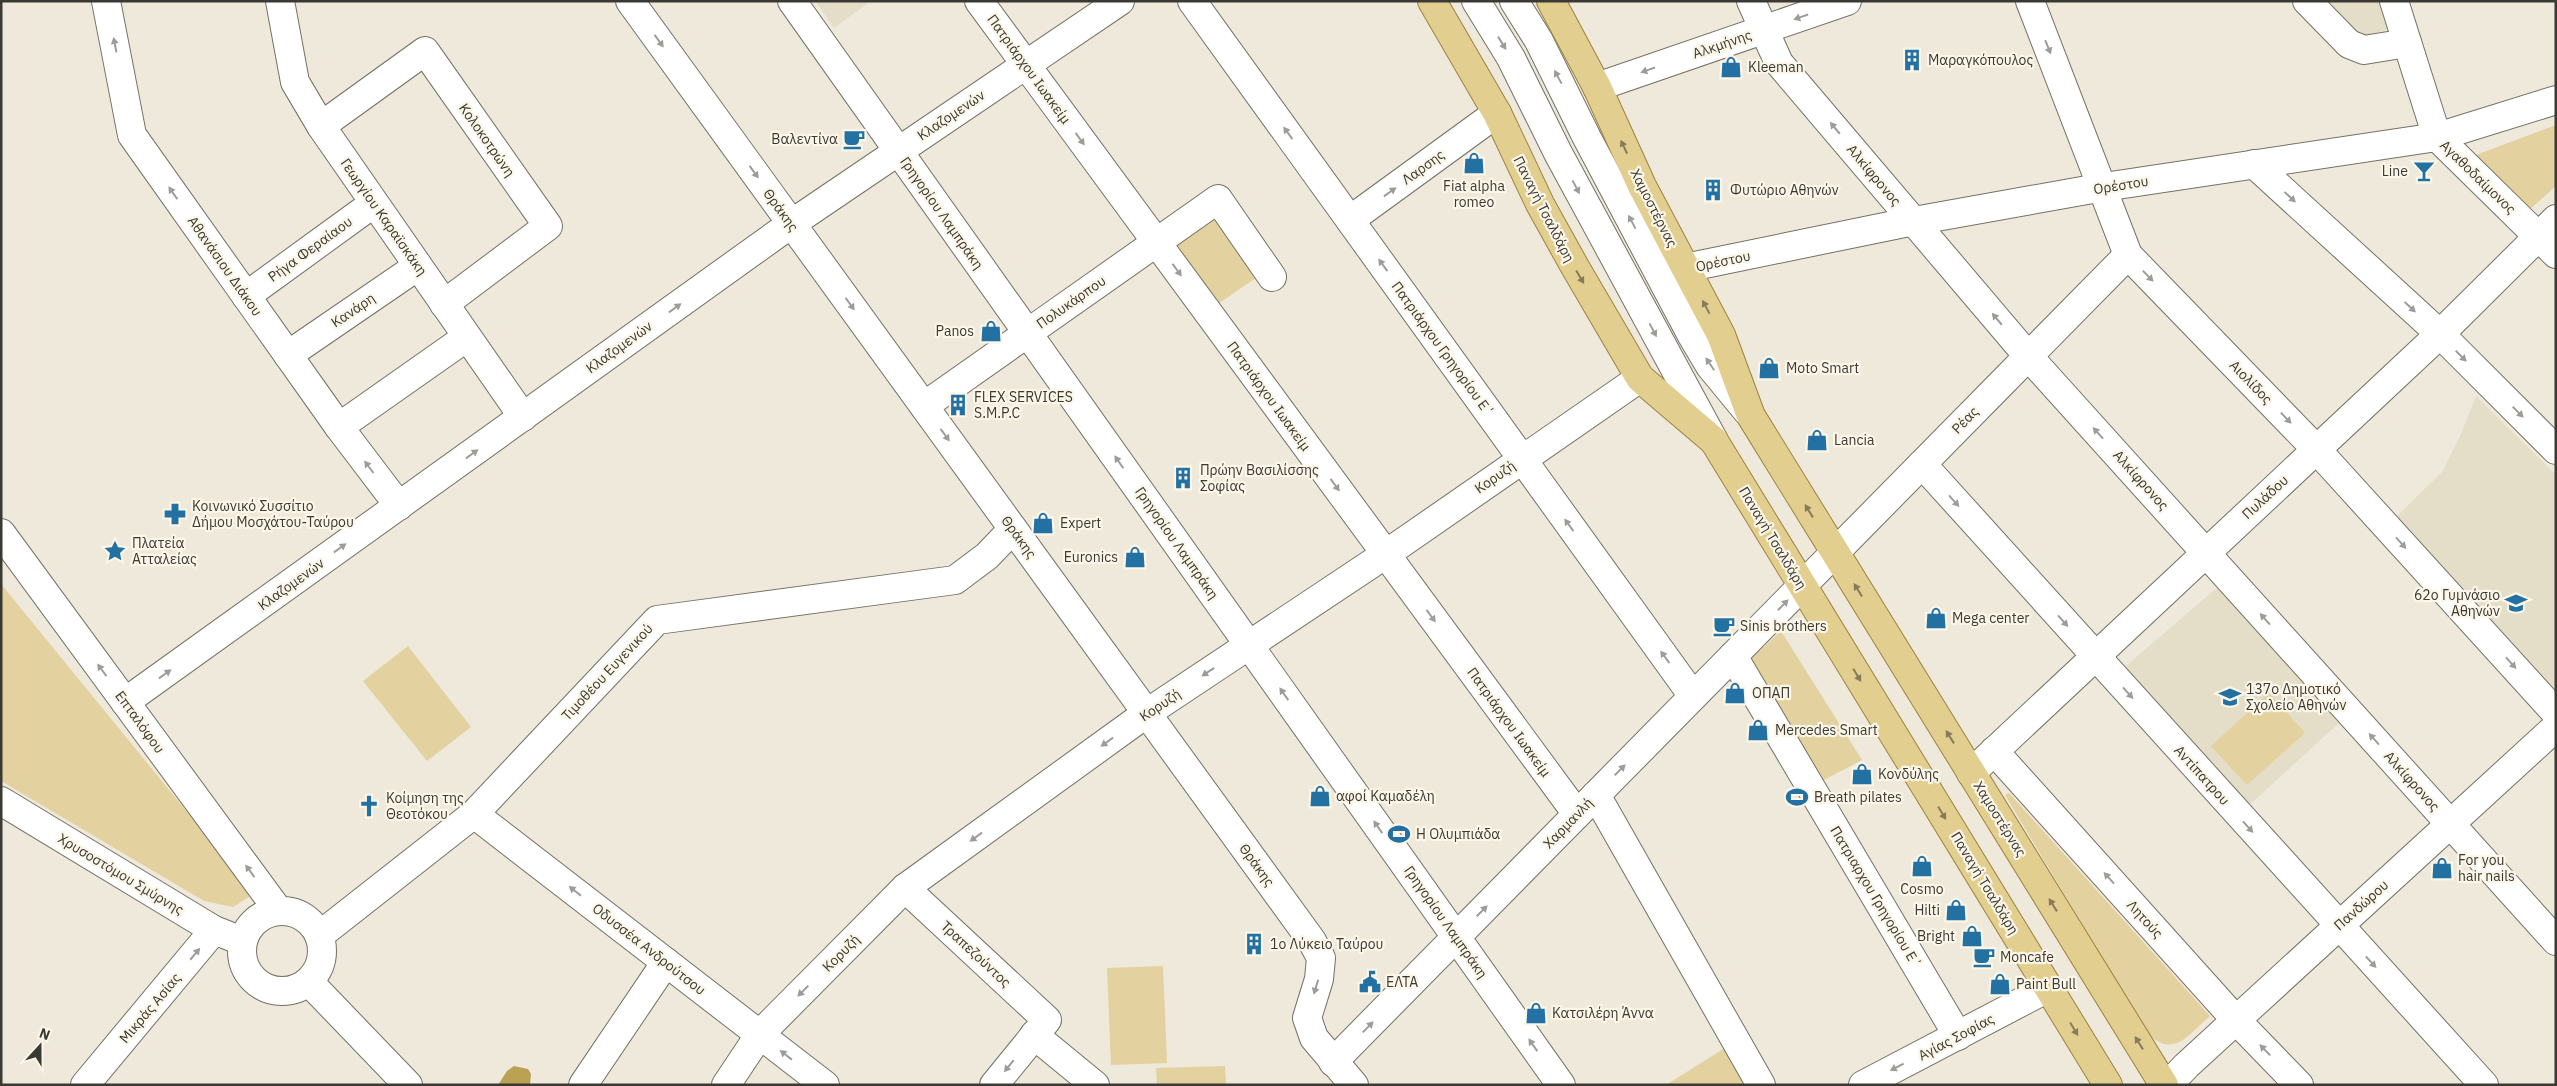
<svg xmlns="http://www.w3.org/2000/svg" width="2557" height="1086" viewBox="0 0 2557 1086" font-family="'IBM Plex Sans',sans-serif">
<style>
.built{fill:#e4ddc7}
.green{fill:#e3d29f}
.water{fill:#baa153}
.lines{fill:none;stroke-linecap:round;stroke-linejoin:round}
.street-casing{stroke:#757164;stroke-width:30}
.secondary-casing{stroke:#757164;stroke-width:30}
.primary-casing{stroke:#9b843f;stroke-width:30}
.street{stroke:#fff;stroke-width:28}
.secondary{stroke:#fff;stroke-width:28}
.primary{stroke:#e2ce8f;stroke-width:28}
.oneway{fill:#9d9c99}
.oneway2{fill:#867c5c}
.labels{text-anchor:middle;stroke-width:4.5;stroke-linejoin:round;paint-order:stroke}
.street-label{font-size:14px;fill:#3b3933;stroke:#fbf6e8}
.poi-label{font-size:14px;fill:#3b3933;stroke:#fbf6e8;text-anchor:start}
</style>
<rect width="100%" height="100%" fill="#eee9da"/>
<!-- built -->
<g class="built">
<polygon points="815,1 871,1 834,28"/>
<polygon points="2325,1 2378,1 2388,29 2369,36 2357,32"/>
<polygon points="2476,396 2556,475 2556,690 2397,516 2443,471 2461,434"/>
<polygon points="2218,587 2340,722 2246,808 2119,672"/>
</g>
<!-- green -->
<g class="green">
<polygon points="2556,125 2556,186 2529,210 2473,156"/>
<polygon points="1218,209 1263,273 1215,306 1170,242"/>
<polygon points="1,584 241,878 249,897 233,907 204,901 1,781"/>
<polygon points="1781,631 1862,760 1822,781 1750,660"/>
<polygon points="408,646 471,727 427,761 363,681"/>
<polygon points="2269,693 2305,733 2247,785 2211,746"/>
<path d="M2009,793L2210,1016C2189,1034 2174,1059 2148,1034L2005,795Z"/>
<polygon points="1163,966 1167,1063 1111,1065 1107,968"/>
<polygon points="1728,1046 1749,1085 1666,1085"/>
<polygon points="1225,1066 1226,1085 1157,1085 1156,1068"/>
</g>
<!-- water -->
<polygon class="water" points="514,1066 528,1069 531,1074 530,1085 498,1085 507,1071"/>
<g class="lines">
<!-- street casing -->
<g class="street-casing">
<g id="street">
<polyline points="106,1 132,135 339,427 399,506"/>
<polyline points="280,1 295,82 321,126 523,417"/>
<polyline points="630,1 1312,941 1321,958 1319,979 1307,1018 1314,1038 1354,1085"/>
<polyline points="792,1 1561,1085"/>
<polyline points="979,1 1577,814"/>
<polyline points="1192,1 1693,696"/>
<polyline points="1751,1 1779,63 2028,356 2556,941"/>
<polyline points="2030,1 2128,255 2316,449 2556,713"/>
<polyline points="2307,1 2349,44 2364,50 2407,43"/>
<polyline points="2394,1 2437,137 2556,254"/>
<polyline points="1597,87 1847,1"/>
<polyline points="321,126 425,51 548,226 444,304"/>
<polyline points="2254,164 2440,334 2556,450"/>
<polyline points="1350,220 1497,113"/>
<polyline points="1685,268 1914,221 2104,187 2437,137 2556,100"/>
<polyline points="246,296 374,203"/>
<polyline points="288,355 418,266"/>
<polyline points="924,406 1218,199 1272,277"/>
<polyline points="339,427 467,337"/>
<polyline points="1922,464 2484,1085"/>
<polyline points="1,533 278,910"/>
<polyline points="1733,656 1958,1036"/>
<polyline points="125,702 791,224 1120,1"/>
<polyline points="1994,751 2236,1020 2299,1085"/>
<polyline points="1971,773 2440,334 2556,219"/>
<polyline points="1596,795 1761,1085"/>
<polyline points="474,814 825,1085"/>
<polyline points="905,888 1047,1020 994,1085"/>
<polyline points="320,935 474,814 657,620 955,580 987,556 1013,529"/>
<polyline points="1034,1035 1095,1085"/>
<polyline points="1333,1062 2128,255"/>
<polyline points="85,1085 214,930"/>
<polyline points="583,1085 666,962"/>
<polyline points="726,1085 760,1034 905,888 1147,713 1386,554 1640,378"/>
<polyline points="2168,1085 2186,1066 2556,727"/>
</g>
</g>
<!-- secondary casing -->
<g class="secondary-casing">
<g id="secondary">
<polyline points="1476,1 1511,58 1558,153 1714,441"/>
<polyline points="1514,1 1539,41 1587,138 1691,334 1710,366 1747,411"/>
<polyline points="1,801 214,930 242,941"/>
<circle cx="282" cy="951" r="40"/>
<polyline points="309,982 408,1085"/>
<polyline points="1863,1085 2048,988"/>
</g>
</g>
<!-- primary casing -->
<g class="primary-casing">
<g id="primary">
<polyline points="1432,1 1497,113 1540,204 1575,267 1640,378 1714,441 2108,1085"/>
<polyline points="1551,1 1597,87 1642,186 1721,335 1751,416 2164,1085"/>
</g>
</g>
<!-- street -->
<use href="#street" class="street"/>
<!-- secondary -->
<use href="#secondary" class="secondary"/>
<!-- primary -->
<use href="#primary" class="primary"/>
</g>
<!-- one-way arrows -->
<defs><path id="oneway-solid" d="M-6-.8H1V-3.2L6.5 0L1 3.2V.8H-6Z" transform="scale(1.25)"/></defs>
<g class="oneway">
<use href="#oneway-solid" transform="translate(1801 17) rotate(161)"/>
<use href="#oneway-solid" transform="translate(659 41) rotate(54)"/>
<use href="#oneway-solid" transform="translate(1502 43) rotate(58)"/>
<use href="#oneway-solid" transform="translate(115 45) rotate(-101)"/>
<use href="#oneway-solid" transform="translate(2048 47) rotate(68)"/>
<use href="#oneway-solid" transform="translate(1648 70) rotate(161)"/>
<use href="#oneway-solid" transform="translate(1558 77) rotate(-118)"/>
<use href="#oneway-solid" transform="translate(1835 128) rotate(-130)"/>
<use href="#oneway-solid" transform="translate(1288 133) rotate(-126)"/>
<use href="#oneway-solid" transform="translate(1080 139) rotate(54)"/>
<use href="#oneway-solid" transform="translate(754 172) rotate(54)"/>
<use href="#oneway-solid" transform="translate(1576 187) rotate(62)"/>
<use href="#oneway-solid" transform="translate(1390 192) rotate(-36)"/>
<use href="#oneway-solid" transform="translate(173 193) rotate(-125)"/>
<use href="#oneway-solid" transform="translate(2290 197) rotate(43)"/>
<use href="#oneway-solid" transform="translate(1632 222) rotate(-118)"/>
<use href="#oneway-solid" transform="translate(1383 265) rotate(-126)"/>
<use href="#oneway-solid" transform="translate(1177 270) rotate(54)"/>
<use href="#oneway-solid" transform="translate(2148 276) rotate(46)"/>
<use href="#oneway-solid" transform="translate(850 304) rotate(54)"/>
<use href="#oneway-solid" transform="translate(2410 307) rotate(43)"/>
<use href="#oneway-solid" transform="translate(675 308) rotate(-36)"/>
<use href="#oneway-solid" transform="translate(1997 319) rotate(-130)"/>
<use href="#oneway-solid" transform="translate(1653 330) rotate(62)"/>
<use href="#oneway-solid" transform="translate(2461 356) rotate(45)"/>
<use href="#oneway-solid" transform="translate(1710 364) rotate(-124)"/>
<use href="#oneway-solid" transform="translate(2518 412) rotate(45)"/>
<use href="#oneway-solid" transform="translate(2286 418) rotate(46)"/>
<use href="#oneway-solid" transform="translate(2098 433) rotate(-132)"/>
<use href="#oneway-solid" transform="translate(945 435) rotate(54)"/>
<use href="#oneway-solid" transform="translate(472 454) rotate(-36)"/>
<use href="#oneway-solid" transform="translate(1119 462) rotate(-125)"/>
<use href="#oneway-solid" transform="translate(369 467) rotate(-127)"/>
<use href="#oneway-solid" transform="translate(1335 485) rotate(54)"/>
<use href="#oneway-solid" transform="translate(1954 501) rotate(48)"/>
<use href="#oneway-solid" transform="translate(1569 525) rotate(-126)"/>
<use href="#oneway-solid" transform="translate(2401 543) rotate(48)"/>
<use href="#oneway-solid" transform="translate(340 548) rotate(-36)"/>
<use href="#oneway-solid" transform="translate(1783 605) rotate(-46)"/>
<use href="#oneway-solid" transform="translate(1431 616) rotate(54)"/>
<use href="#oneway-solid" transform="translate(2265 619) rotate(-132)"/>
<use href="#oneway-solid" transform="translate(2063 621) rotate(48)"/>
<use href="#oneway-solid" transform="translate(1665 657) rotate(-126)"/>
<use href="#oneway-solid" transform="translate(2511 663) rotate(48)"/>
<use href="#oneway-solid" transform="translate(102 670) rotate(-126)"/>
<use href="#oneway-solid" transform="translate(1208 672) rotate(146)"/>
<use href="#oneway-solid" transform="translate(165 674) rotate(-36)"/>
<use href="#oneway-solid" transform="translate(2128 693) rotate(48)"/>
<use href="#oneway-solid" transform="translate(1284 694) rotate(-125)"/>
<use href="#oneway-solid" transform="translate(2374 739) rotate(-132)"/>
<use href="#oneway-solid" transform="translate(1107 742) rotate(144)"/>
<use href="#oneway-solid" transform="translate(1620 770) rotate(-45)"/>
<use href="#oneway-solid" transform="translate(1378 827) rotate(-125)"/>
<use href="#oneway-solid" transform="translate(2248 827) rotate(48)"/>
<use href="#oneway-solid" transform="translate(976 837) rotate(144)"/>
<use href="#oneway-solid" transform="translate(250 871) rotate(-126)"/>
<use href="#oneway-solid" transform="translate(2109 878) rotate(-132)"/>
<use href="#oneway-solid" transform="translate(575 891) rotate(-142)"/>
<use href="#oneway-solid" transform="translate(1482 911) rotate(-45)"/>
<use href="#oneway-solid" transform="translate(195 954) rotate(-50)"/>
<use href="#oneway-solid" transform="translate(2371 962) rotate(47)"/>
<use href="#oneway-solid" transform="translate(1316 987) rotate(107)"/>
<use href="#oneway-solid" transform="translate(803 991) rotate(135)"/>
<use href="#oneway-solid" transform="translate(1368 1027) rotate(-46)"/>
<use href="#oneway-solid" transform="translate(1533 1045) rotate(-125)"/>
<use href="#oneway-solid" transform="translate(2265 1050) rotate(-134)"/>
<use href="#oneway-solid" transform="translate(786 1055) rotate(-142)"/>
<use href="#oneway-solid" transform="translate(1009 1066) rotate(129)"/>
<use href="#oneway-solid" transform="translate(1897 1067) rotate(153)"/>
</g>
<g class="oneway2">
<use href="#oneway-solid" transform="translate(1624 147) rotate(-115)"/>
<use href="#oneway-solid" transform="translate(1580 277) rotate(59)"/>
<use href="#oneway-solid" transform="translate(1706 307) rotate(-118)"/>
<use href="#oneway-solid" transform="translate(1809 511) rotate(-122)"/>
<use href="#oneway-solid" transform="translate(1858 590) rotate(-122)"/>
<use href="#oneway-solid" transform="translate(1857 675) rotate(59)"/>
<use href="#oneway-solid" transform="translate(1950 737) rotate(-122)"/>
<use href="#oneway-solid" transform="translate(1942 813) rotate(59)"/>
<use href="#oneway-solid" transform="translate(2053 905) rotate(-122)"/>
<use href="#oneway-solid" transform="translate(2074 1029) rotate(59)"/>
<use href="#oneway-solid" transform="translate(2139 1043) rotate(-122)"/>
</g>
<!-- icons -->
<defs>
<g id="building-bare" transform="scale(1.725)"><path d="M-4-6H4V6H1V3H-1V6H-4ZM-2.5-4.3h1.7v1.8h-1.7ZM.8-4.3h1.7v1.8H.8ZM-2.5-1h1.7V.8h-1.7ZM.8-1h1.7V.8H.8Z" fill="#2371a3" stroke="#fbf6e8" stroke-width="2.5" paint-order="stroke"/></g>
<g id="shop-bare" transform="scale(1.725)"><path d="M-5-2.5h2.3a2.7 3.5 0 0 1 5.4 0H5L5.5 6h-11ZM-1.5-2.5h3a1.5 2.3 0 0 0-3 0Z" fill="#2371a3" stroke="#fbf6e8" stroke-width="2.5" paint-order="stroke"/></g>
<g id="cafe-bare" transform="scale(1.725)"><path d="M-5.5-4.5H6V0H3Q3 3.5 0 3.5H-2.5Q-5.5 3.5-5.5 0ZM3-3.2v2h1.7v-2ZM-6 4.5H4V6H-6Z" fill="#2371a3" stroke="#fbf6e8" stroke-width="2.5" paint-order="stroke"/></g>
<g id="bar-bare" transform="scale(1.725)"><path d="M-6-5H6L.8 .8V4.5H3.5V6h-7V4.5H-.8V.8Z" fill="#2371a3" stroke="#fbf6e8" stroke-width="2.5" paint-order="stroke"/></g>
<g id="pharmacy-bare" transform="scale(1.725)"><path d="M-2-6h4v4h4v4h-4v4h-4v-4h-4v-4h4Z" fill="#2371a3" stroke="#fbf6e8" stroke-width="2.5" paint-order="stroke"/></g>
<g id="sight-bare" transform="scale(1.725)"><path d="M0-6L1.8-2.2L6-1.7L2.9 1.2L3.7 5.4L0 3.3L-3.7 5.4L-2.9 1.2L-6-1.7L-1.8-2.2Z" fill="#2371a3" stroke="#fbf6e8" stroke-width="2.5" paint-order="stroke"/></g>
<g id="school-bare" transform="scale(1.725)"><path d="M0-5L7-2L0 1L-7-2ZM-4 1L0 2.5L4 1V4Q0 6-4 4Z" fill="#2371a3" stroke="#fbf6e8" stroke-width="2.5" paint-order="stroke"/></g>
<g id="stadium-bare" transform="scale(1.725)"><path d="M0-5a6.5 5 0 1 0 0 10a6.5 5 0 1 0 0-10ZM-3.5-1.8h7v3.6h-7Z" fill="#2371a3" stroke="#fbf6e8" stroke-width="2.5" paint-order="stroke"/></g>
<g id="church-bare" transform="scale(1.725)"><path d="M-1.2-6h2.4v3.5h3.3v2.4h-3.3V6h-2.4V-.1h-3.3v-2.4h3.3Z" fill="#2371a3" stroke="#fbf6e8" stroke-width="2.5" paint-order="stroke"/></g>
<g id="civic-bare" transform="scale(1.725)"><path d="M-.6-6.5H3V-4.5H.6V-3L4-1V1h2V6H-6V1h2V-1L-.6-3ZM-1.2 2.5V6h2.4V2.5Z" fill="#2371a3" stroke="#fbf6e8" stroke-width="2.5" paint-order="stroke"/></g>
</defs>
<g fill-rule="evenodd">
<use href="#building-bare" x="1912" y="60"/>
<use href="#shop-bare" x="1731" y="67"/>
<use href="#cafe-bare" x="854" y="139"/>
<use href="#shop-bare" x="1474" y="163"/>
<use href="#bar-bare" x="2424" y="171"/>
<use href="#building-bare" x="1713" y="190"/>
<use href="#shop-bare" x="991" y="331"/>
<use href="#shop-bare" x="1769" y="368"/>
<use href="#building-bare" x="958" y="405"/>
<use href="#shop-bare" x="1817" y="440"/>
<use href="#building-bare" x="1183" y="478"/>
<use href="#pharmacy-bare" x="175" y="514"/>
<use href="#shop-bare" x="1043" y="523"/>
<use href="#sight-bare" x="115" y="551"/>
<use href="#shop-bare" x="1135" y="557"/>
<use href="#school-bare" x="2516" y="603"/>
<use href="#shop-bare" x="1936" y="618"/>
<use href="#cafe-bare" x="1724" y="626"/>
<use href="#shop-bare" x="1735" y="693"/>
<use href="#school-bare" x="2230" y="697"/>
<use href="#shop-bare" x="1758" y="730"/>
<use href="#shop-bare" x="1862" y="774"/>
<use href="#shop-bare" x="1320" y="796"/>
<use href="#stadium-bare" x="1797" y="797"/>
<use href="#church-bare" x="369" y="806"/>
<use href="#stadium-bare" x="1399" y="834"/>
<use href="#shop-bare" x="1922" y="866"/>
<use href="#shop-bare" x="2442" y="868"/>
<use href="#shop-bare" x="1956" y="910"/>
<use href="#shop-bare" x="1972" y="936"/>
<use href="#building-bare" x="1254" y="944"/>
<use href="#cafe-bare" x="1984" y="957"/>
<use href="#civic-bare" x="1370" y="982"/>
<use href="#shop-bare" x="2000" y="984"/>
<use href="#shop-bare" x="1536" y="1013"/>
</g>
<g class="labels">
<!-- street labels -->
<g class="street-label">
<text transform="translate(1722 44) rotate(-19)" y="5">Αλκμήνης</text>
<text transform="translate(1029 69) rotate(54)" y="5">Πατριάρχου Ιωακείμ</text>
<text transform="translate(951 115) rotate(-34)" y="5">Κλαζομενών</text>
<text transform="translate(487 140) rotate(55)" y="5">Κολοκοτρώνη</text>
<text transform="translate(1423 167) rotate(-36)" y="5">Λαρσης</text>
<text transform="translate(1874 175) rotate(50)" y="5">Αλκίφρονος</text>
<text transform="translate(2478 177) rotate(44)" y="5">Αγαθοδαίμονος</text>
<text transform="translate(2121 185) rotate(-9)" y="5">Ορέστου</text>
<text transform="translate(1654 208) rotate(63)" y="5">Χαμοστέρνας</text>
<text transform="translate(1544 209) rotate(63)" y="5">Παναγή Τσαλδάρη</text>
<text transform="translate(781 210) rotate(54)" y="5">Θράκης</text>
<text transform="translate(942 213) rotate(55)" y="5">Γρηγορίου Λαμπράκη</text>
<text transform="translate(384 217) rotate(55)" y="5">Γεωργίου Καραϊσκάκη</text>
<text transform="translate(310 249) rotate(-36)" y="5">Ρήγα Φεραίαου</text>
<text transform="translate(1723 261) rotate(-12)" y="5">Ορέστου</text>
<text transform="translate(225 266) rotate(55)" y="5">Αθανάσιου Διάκου</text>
<text transform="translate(1071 302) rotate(-35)" y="5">Πολυκάρπου</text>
<text transform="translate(353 310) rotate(-34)" y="5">Κανάρη</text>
<text transform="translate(619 347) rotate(-36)" y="5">Κλαζομενών</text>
<text transform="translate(1443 349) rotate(54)" y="5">Πατριάρχου Γρηγορίου Ε΄</text>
<text transform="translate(2251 382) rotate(46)" y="5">Αιολίδος</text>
<text transform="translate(1269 396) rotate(54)" y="5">Πατριάρχου Ιωακείμ</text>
<text transform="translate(1965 420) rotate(-46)" y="5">Ρέας</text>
<text transform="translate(1495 477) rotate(-35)" y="5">Κορυζή</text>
<text transform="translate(2141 480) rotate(48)" y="5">Αλκίφρονος</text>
<text transform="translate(2265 497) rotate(-43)" y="5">Πυλάδου</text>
<text transform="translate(1019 537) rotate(54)" y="5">Θράκης</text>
<text transform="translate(1773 538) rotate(59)" y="5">Παναγή Τσαλδάρη</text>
<text transform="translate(1177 543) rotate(55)" y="5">Γρηγορίου Λαμπράκη</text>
<text transform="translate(291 584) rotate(-36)" y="5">Κλαζομενών</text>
<text transform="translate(607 672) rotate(-47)" y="5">Τιμοθέου Ευγενικού</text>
<text transform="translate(1160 705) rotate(-34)" y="5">Κορυζή</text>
<text transform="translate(140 722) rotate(54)" y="5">Επταλόφου</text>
<text transform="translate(1509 722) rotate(54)" y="5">Πατριάρχου Ιωακείμ</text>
<text transform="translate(2202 775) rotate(48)" y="5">Αντίπατρου</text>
<text transform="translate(2412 781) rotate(48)" y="5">Αλκίφρονος</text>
<text transform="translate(2000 819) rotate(58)" y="5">Χαμοστέρνας</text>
<text transform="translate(1568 823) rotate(-46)" y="5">Χαρμανλή</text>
<text transform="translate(1257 865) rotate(54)" y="5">Θράκης</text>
<text transform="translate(121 874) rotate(31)" y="5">Χρυσοστόμου Σμύρνης</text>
<text transform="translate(1985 883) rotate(59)" y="5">Παναγή Τσαλδάρη</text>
<text transform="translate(1876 897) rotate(59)" y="5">Πατριαρχου Γρηγορίου Ε΄</text>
<text transform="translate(2361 905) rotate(-42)" y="5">Πανδώρου</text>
<text transform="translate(2145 919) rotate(48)" y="5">Λητούς</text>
<text transform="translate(1446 922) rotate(55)" y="5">Γρηγορίου Λαμπράκη</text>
<text transform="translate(649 949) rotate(38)" y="5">Οδυσσέα Ανδρούτσου</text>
<text transform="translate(841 953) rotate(-45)" y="5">Κορυζή</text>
<text transform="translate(976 954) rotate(43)" y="5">Τραπεζούντος</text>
<text transform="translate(150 1008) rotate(-50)" y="5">Μικράς Ασίας</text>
<text transform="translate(1956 1037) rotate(-28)" y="5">Αγίας Σοφίας</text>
</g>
<!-- poi labels -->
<g class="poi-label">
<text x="1928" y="65">Μαραγκόπουλος</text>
<text x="1748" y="72">Kleeman</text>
<text x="838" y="144" text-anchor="end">Βαλεντίνα</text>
<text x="2408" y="176" text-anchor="end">Line</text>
<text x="1474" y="191" text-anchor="middle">Fiat alpha<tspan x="1474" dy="16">romeo</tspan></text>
<text x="1730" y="195">Φυτώριο Αθηνών</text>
<text x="974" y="336" text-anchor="end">Panos</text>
<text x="1786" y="373">Moto Smart</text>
<text x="974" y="402">FLEX SERVICES<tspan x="974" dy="16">S.M.P.C</tspan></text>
<text x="1834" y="445">Lancia</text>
<text x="1200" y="475">Πρώην Βασιλίσσης<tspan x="1200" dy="16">Σοφίας</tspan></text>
<text x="192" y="511">Κοινωνικό Συσσίτιο<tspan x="192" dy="16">Δήμου Μοσχάτου-Ταύρου</tspan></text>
<text x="1060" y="528">Expert</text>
<text x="132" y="548">Πλατεία<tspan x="132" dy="16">Ατταλείας</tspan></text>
<text x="1118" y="562" text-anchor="end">Euronics</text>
<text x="2500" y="600" text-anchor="end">62ο Γυµνάσιο<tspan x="2500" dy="16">Αθηνών</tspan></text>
<text x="1952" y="623">Mega center</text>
<text x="1740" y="631">Sinis brothers</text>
<text x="2246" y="694">137ο Δημοτικό<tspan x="2246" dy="16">Σχολείο Αθηνών</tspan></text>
<text x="1752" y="698">ΟΠΑΠ</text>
<text x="1775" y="735">Mercedes Smart</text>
<text x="1878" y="779">Κονδύλης</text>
<text x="1336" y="801">αφοί Καμαδέλη</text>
<text x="1814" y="802">Breath pilates</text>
<text x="386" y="803">Κοίμηση της<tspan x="386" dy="16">Θεοτόκου</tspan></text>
<text x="1416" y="839">Η Ολυμπιάδα</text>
<text x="2458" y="865">For you<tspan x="2458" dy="16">hair nails</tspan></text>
<text x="1922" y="894" text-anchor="middle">Cosmo</text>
<text x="1940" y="915" text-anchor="end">Hilti</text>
<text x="1955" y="941" text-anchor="end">Bright</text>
<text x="1270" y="949">1ο Λύκειο Ταύρου</text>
<text x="2000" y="962">Moncafe</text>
<text x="1386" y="987">ΕΛΤΑ</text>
<text x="2016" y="989">Paint Bull</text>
<text x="1552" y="1018">Κατσιλέρη Άννα</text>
</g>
</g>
<!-- border -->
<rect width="2557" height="1086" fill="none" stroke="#3b3933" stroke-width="5"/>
<!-- north arrow -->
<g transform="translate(40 1046) rotate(21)" stroke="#fbf6e8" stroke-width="4" paint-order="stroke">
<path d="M0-4L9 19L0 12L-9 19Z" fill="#3b3933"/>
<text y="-8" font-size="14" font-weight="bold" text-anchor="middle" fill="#3b3933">N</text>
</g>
</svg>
